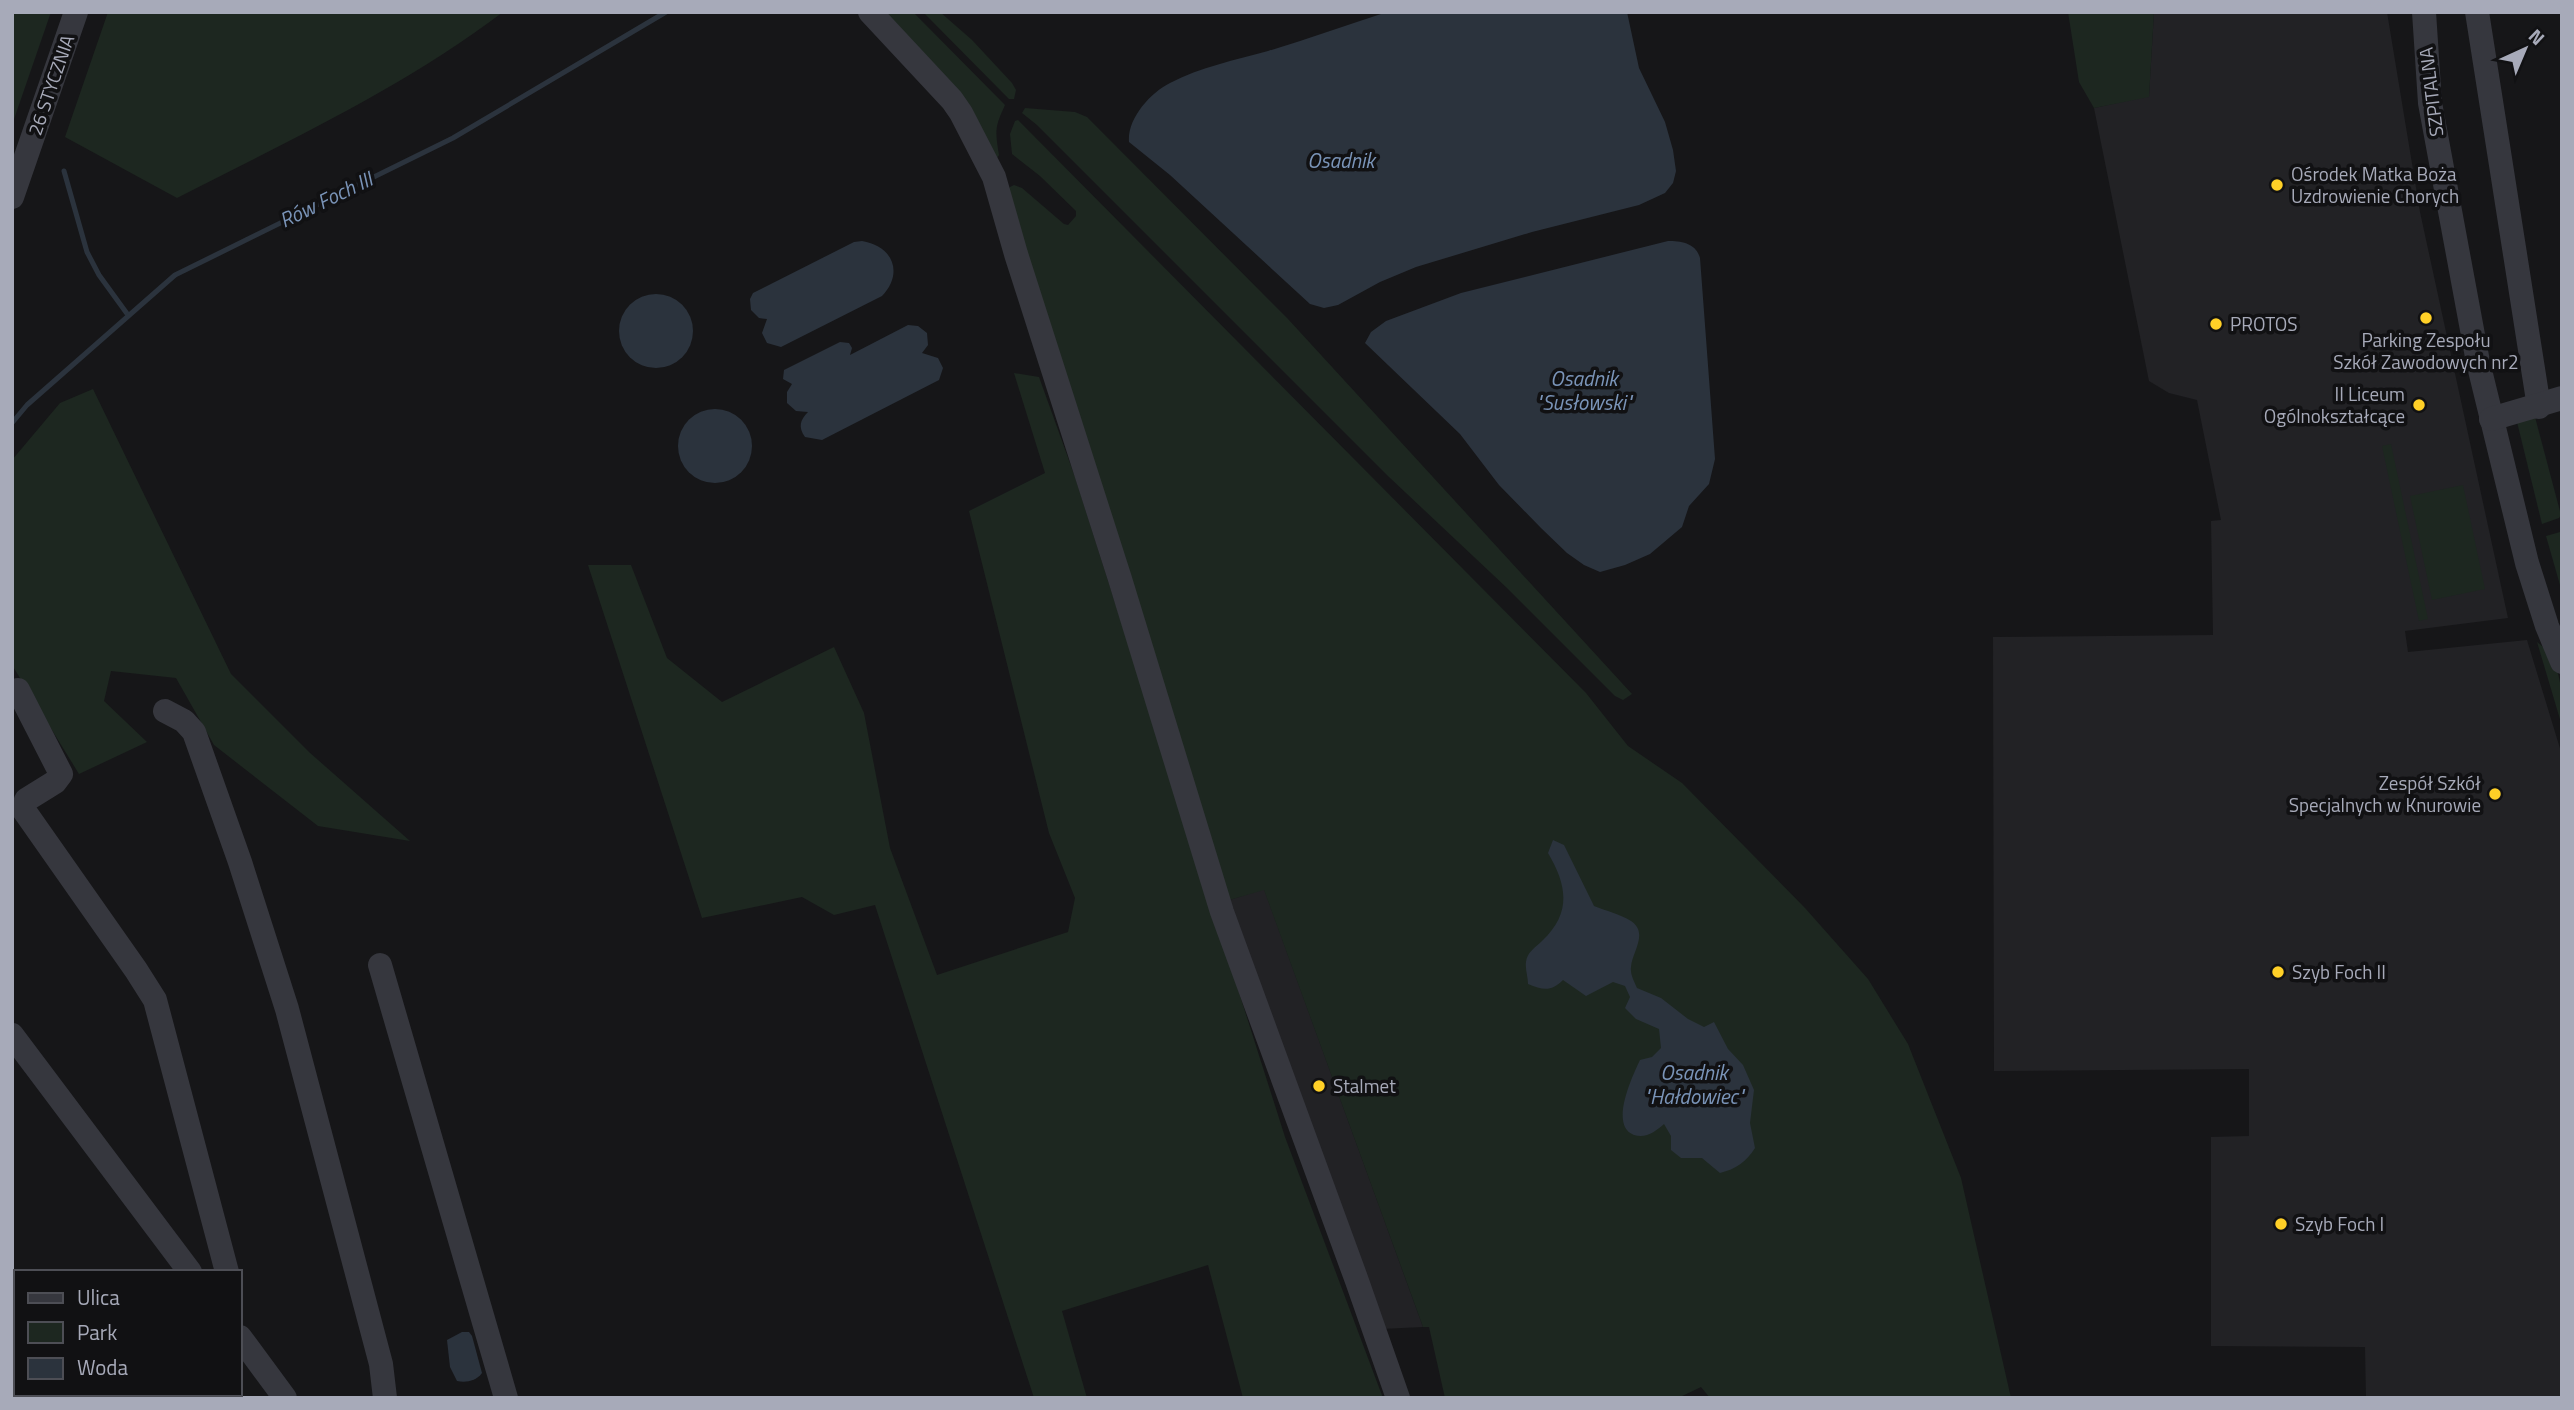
<svg xmlns="http://www.w3.org/2000/svg" width="2574" height="1410" viewBox="0 0 2574 1410" font-family="'Titillium Web',sans-serif">
<style>
.built{fill:#222225}
.green{fill:#1d2720}
.water{fill:#2b333d}
.lines{fill:none;stroke-linecap:round;stroke-linejoin:round}
.stream{stroke:#2b333d;stroke-width:5}
.minor{stroke:#36373e;stroke-width:24}
.poi-dot{fill:#ffd027;stroke:#111113;stroke-width:2.5}
.labels{text-anchor:middle;stroke-width:7;stroke-linejoin:round;paint-order:stroke}
.street-label{font-size:19px;fill:#a7aab9;stroke:#111113}
.poi-label{font-size:19px;fill:#a7aab9;stroke:#111113;text-anchor:start}
.water-label{font-size:21px;font-style:italic;fill:#7a94b8;stroke:#111113}
</style>
<rect width="100%" height="100%" fill="#161618"/>
<!-- built -->
<g class="built">
<polygon points="2154,12 2387,12 2420,212 2508,618 2405,631 2408,652 2527,640 2562,755 2562,1398 2366,1398 2365,1347 2211,1346 2211,1137 2249,1136 2249,1069 1994,1071 1993,637 2213,635 2211,521 2221,520 2197,400 2169,393 2149,381 2094,108 2149,96"/>
<polygon points="1264,889 1423,1327 1381,1329 1226,901"/>
</g>
<!-- green -->
<g class="green">
<polygon points="12,12 51,12 12,125"/>
<path d="M108,12H503C403,88 288,141 177,198L65,137Z"/>
<path d="M877,12H913L1005,105C995,127 995,129 999,155L997,158Z"/>
<polygon points="923,12 940,12 972,40 1012,83 1016,90 1014,99 1009,99"/>
<polygon points="2068,12 2154,12 2149,97 2094,108 2079,82"/>
<polygon points="1025,108 1075,112 1087,117 1288,319 1632,694 1623,700 1615,696 1507,588 1389,477 1037,125 1022,113"/>
<polygon points="1018,120 1586,693 1628,746 1682,783 1805,908 1868,979 1908,1044 1961,1178 2011,1398 1710,1398 1701,1387 1678,1398 1445,1398 1429,1327 1423,1327 1264,890 1226,901 1006,192 1010,187 1014,185 1022,188 1064,224 1068,225 1076,216 1076,211 1040,176 1012,154 1010,134 1015,121"/>
<polygon points="1014,373 1039,377 1075,477 1285,1137 1383,1398 1243,1398 1208,1265 1062,1311 1087,1398 1034,1398 875,905 834,915 802,897 702,918 588,565 631,565 667,658 722,702 834,647 864,713 890,848 937,975 1068,932 1075,898 1049,833 969,511 1045,473"/>
<polygon points="93,389 231,674 309,752 410,841 318,826 214,745 176,678 111,671 104,701 147,742 79,774 12,665 12,460 60,403"/>
<polygon points="2535,417 2561,515 2559,518 2542,524 2517,422"/>
<polygon points="2391,444 2428,619 2419,621 2382,446"/>
<polygon points="2463,485 2485,589 2432,600 2410,496"/>
<polygon points="2560,532 2562,533 2562,592 2546,536"/>
<path d="M2537,642C2564,661 2562,697 2562,726Z"/>
</g>
<!-- water -->
<g class="water">
<path d="M1387,12H1627L1639,68L1665,122L1673,150L1676,171L1673,183L1665,193L1639,205L1532,232L1416,267L1380,282L1338,305L1324,308L1310,304L1170,175L1129,142C1127,119 1150,93 1170,83C1200,67 1236,60 1268,51C1308,39 1347,25 1387,12Z"/>
<path d="M862,241C893,246 904,273 882,296L781,347L767,343L762,333L767,319L759,318L751,310L750,299L753,293L854,242Z"/>
<path d="M1668,241C1681,241 1696,243 1700,258L1715,459L1709,484L1689,506L1682,527L1650,554L1625,565L1600,572L1584,565L1567,553L1541,528L1499,485L1460,434L1365,343L1371,332L1386,321L1461,293Z"/>
<circle cx="656" cy="331" r="37"/>
<path d="M908,325L918,326L927,333L928,345L922,353L938,358L943,368L939,380L822,440L805,437C798,427 800,420 808,412L796,411L787,403V392L792,384L783,379L784,370L840,342L849,343L852,348L850,355Z"/>
<circle cx="715" cy="446" r="37"/>
<path d="M1553,840L1564,845L1594,906C1606,911 1620,914 1631,921C1649,933 1632,952 1631,967C1630,974 1634,981 1637,988L1661,998L1688,1019L1704,1027L1714,1022L1728,1049L1743,1065L1754,1090L1750,1123L1755,1148C1746,1162 1736,1169 1720,1173L1702,1158H1681L1671,1150V1136L1664,1124C1656,1131 1646,1139 1634,1135C1609,1126 1632,1077 1640,1060L1652,1057L1661,1048L1659,1029L1636,1019L1625,1008L1630,997L1625,986L1613,982L1586,996L1563,980C1551,992 1543,990 1528,984C1528,977 1525,969 1526,962C1527,952 1535,948 1542,941C1572,913 1567,885 1548,853Z"/>
<path d="M462,1332H469L472,1336L482,1373C476,1381 466,1383 457,1381L450,1367L447,1340Z"/>
</g>
<g class="lines">
<!-- stream -->
<g class="stream">
<polyline points="64,171 87,252 99,275 128,315"/>
<polyline points="12,423 27,405 175,275 453,138 666,12"/>
</g>
<!-- minor -->
<g class="minor">
<polyline points="870,12 952,100 961,113 994,177 1016,254 1120,579 1222,912 1357,1281 1398,1398"/>
<polyline points="2424,12 2430,103 2478,362 2527,563 2547,626 2562,662"/>
<polyline points="2477,12 2539,407"/>
<polyline points="12,197 76,12"/>
<polyline points="2491,419 2562,398"/>
<polyline points="18,690 61,774 55,782 26,800 23,809 136,970 155,1000 227,1272"/>
<polyline points="165,711 184,721 194,732 240,862 287,1009 381,1364 385,1398"/>
<polyline points="380,965 506,1398"/>
<polyline points="12,1035 190,1272"/>
<polyline points="240,1337 285,1398"/>
</g>
</g>
<!-- markers -->
<g class="poi-dot">
<circle cx="2277" cy="185" r="7"/>
<circle cx="2426" cy="318" r="7"/>
<circle cx="2216" cy="324" r="7"/>
<circle cx="2419" cy="405" r="7"/>
<circle cx="2495" cy="794" r="7"/>
<circle cx="2278" cy="972" r="7"/>
<circle cx="1319" cy="1086" r="7"/>
<circle cx="2281" cy="1224" r="7"/>
</g>
<g class="labels">
<!-- street labels -->
<g class="street-label">
<text transform="translate(51 85) rotate(-71)" y="7">26 STYCZNIA</text>
<text transform="translate(2431 92) rotate(-97)" y="7">SZPITALNA</text>
</g>
<!-- poi labels -->
<g class="poi-label">
<text x="2291" y="181">Ośrodek Matka Boża<tspan x="2291" dy="22">Uzdrowienie Chorych</tspan></text>
<text x="2230" y="331">PROTOS</text>
<text x="2426" y="347" text-anchor="middle">Parking Zespołu<tspan x="2426" dy="22">Szkół Zawodowych nr2</tspan></text>
<text x="2405" y="401" text-anchor="end">II Liceum<tspan x="2405" dy="22">Ogólnokształcące</tspan></text>
<text x="2481" y="790" text-anchor="end">Zespół Szkół<tspan x="2481" dy="22">Specjalnych w Knurowie</tspan></text>
<text x="2292" y="979">Szyb Foch II</text>
<text x="1333" y="1093">Stalmet</text>
<text x="2295" y="1231">Szyb Foch I</text>
</g>
<!-- water labels -->
<g class="water-label">
<text x="1341" y="168">Osadnik</text>
<text transform="translate(326 200) rotate(-26)" y="7">Rów Foch III</text>
<text x="1584" y="386">Osadnik<tspan x="1584" dy="24">"Susłowski"</tspan></text>
<text x="1694" y="1080">Osadnik<tspan x="1694" dy="24">"Hałdowiec"</tspan></text>
</g>
</g>
<!-- border -->
<rect width="2574" height="1410" fill="none" stroke="#a7aab9" stroke-width="28"/>
<!-- legend -->
<rect x="14" y="1270" width="228" height="126" fill="#111113" stroke="#4d4e55" stroke-width="2"/>
<rect x="28" y="1293" width="35" height="10" fill="#36373e" stroke="#4d4e55" stroke-width="2"/>
<text x="77" y="1305" font-size="21" fill="#a7aab9">Ulica</text>
<rect x="28" y="1322" width="35" height="21" fill="#1d2720" stroke="#4d4e55" stroke-width="2"/>
<text x="77" y="1340" font-size="21" fill="#a7aab9">Park</text>
<rect x="28" y="1358" width="35" height="21" fill="#2b333d" stroke="#4d4e55" stroke-width="2"/>
<text x="77" y="1375" font-size="21" fill="#a7aab9">Woda</text>
<!-- north arrow -->
<g transform="translate(2525 49) rotate(44)" stroke="#111113" stroke-width="5" paint-order="stroke">
<path d="M0-5L12 26L0 18L-12 26Z" fill="#a7aab9"/>
<text y="-10" font-size="19" font-weight="bold" text-anchor="middle" fill="#a7aab9">N</text>
</g>
</svg>
